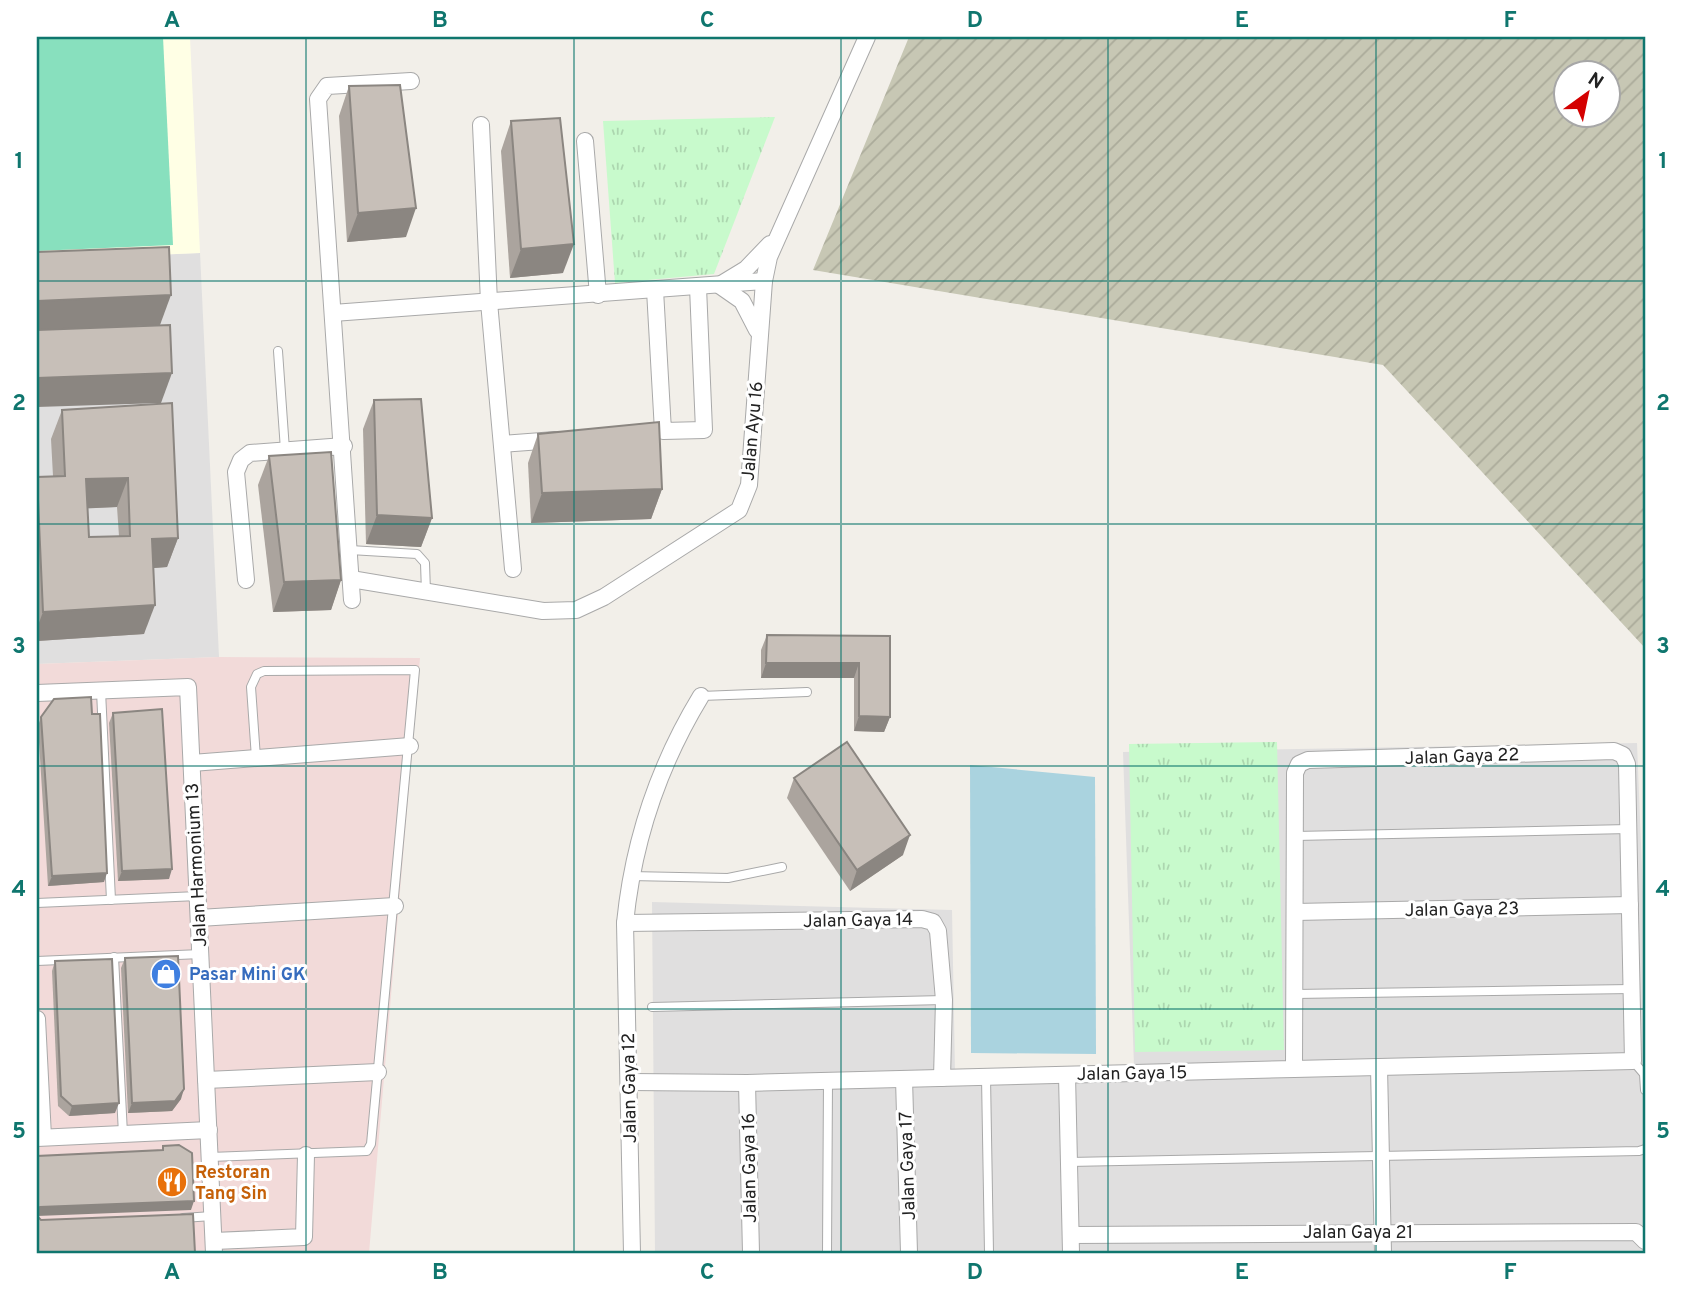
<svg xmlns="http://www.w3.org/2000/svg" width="1682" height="1290" viewBox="0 0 1682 1290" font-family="Overpass,sans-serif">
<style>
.residential{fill:#e0dfdf}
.commercial{fill:#f2dad9}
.education{fill:#ffffe5}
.construction{fill:url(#construction-furrows);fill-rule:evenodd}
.park{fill:url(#park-tufts)}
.pitch{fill:#88e0be}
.water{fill:#aad3df}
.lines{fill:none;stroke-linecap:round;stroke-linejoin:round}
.lane-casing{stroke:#a9a9a9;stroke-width:10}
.street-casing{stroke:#a9a9a9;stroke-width:18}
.lane{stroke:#fff;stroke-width:8}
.street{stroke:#fff;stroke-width:16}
.wall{fill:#aba49e;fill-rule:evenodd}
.shaded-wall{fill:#8b8681}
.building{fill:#c7bfb8;stroke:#8b8681;stroke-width:2;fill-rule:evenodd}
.grid{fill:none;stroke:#0f766e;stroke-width:2;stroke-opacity:0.55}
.labels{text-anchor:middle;stroke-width:6;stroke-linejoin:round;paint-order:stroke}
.street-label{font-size:18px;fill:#222;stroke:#fff}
.shop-label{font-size:18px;font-weight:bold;fill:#366cbe;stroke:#fff;text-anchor:start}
.food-label{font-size:18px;font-weight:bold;fill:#c56008;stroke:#fff;text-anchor:start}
.neatline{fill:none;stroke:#0f766e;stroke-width:2.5}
.grid-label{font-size:23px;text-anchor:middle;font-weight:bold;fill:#0f766e}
</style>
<defs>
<pattern id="construction-furrows" width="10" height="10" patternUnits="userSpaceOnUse" patternTransform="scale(1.75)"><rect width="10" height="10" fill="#c7c7b4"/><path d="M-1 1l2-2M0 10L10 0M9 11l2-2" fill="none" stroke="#abab9a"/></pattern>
<pattern id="park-tufts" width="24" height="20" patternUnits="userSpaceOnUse" patternTransform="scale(1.75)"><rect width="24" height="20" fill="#c8facc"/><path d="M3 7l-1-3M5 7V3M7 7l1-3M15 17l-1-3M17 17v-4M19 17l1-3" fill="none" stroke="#acd6af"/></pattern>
</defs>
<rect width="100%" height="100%" fill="#f2efe9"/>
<!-- residential -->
<g class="residential">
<polygon points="200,253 219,657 37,664 37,260"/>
<polygon points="1637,743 1645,945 1645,1253 655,1253 652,902 952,910 955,1072 1134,1066 1123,752"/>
</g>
<!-- commercial -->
<polygon class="commercial" points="219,657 420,658 369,1253 37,1253 37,664"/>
<!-- education -->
<polygon class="education" points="37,37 190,37 200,253 37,260"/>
<!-- construction -->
<path class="construction" d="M909,37H1645V648L1383,365L813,270ZM1566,74H1608V116H1566Z"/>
<!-- park -->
<g class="park">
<polygon points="775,117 714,274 615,283 603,121"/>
<polygon points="1277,742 1284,1050 1135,1052 1129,744"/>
</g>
<!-- pitch -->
<polygon class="pitch" points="37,37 163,37 173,245 37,251"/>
<!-- water -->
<polygon class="water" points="970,765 1095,777 1096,1054 971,1053"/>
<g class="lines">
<!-- lane casing -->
<g class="lane-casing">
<g id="lane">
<polyline points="278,351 285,450"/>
<polyline points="350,550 417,554 425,563 426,592"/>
<polyline points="101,691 111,900"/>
<polyline points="701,696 807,692"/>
<polyline points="1295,836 1629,829"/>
<polyline points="630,876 728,878 782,867"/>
<polyline points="37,903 198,896"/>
<polyline points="114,957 123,1134"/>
<polyline points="37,961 201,954"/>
<polyline points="1295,994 1632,989"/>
<polyline points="652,1007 944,1000"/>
<polyline points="1633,1061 1644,1074 1645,1090"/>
<polyline points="986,1077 989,1253"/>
<polyline points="210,1157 367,1151 371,1144 415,670 264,671 257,674 251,687 256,758"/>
<polyline points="1069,1162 1639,1151 1645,1149"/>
<polyline points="183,1218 212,1216"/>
<polyline points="827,1253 828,1081"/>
</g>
</g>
<!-- street casing -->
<g class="street-casing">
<g id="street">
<polyline points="481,125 489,302 513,569"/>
<polyline points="585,141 598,295"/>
<polyline points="723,283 746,269 770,244"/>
<polyline points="719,285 742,301 757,330"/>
<polyline points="655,290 663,431 704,430 698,287"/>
<polyline points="333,313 764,281"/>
<polyline points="502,444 555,440"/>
<polyline points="351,579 543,611 576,610 604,597 739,510 749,485 764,281 769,257 867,37"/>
<polyline points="246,580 236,472 241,460 250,453 344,446"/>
<polyline points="352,600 318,99 327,86 411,81"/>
<polyline points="37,693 188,687 214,1253"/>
<polyline points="192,763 410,746"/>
<polyline points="1295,912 1630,905"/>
<polyline points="199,918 395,906"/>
<polyline points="625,923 922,919 933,922 938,931 944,1000 942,1078"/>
<polyline points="37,1019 43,1137"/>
<polyline points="1379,1067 1383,1253"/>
<polyline points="1067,1075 1071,1253"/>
<polyline points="904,1079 909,1253"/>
<polyline points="206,1080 378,1072"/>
<polyline points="630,1082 747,1083 1294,1069 1633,1061 1627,764 1623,755 1614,751 1308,760 1299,764 1295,773 1294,1069"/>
<polyline points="747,1083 751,1253"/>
<polyline points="37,1138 209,1130"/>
<polyline points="1071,1235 1636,1232 1645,1241"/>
<polyline points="214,1241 304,1237 306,1155"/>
<path d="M632,1253L625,923C633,843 659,765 701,696"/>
</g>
</g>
<!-- lane -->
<use href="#lane" class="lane"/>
<!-- street -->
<use href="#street" class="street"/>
</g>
<!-- wall -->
<g class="wall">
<polygon points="349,86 406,237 347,242 339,116"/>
<polygon points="511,121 563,273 510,278 501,151"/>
<polygon points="374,400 432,518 421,547 366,544 363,429"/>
<path d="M172,403L178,538L167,567L153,568L144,634L37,641V477L53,476L51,439L62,410ZM117,507L119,536L89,537L87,508Z"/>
<polygon points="538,434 662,489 651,519 531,523 528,463"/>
<polygon points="269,456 341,580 331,610 273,612 258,485"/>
<polygon points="767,635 890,636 890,717 884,732 854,731 854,678 761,678 761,650"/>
<polygon points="113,713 169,879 118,881 109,723"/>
<polygon points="41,717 104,882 48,886 38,726"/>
<polygon points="794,778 903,855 850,891 787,798"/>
<polygon points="125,958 181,1099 172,1111 128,1113 121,968"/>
<polygon points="55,961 115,1113 69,1116 58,1106 52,971"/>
</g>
<!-- shaded-wall -->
<g class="shaded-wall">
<polygon points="416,208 406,237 347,242 358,213"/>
<polygon points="574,244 563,273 510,278 521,249"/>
<polygon points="171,295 160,325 37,330 37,301"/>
<polygon points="172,373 161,403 37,407 37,378"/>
<polygon points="128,478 117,507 75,509 86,479"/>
<polygon points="662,489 651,519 531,523 542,493"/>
<polygon points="377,515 432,518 421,547 366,544"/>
<polygon points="178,538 167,567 141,569 152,539"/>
<polygon points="341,580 331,610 273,612 284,582"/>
<polygon points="155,605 144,634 37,641 37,628 43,612"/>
<polygon points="766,663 859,663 854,678 761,678"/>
<polygon points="859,716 890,717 884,732 854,731"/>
<polygon points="910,835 903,855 850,891 857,870"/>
<polygon points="172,869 169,879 118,881 122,871"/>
<polygon points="107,873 104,882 48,886 52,876"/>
<polygon points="184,1089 181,1099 172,1111 128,1113 132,1103"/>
<polygon points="119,1103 115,1113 69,1116 72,1106"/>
<polygon points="194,1201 191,1210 37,1216 37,1210 40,1207"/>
</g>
<!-- building -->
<g class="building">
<polygon points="400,85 416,208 358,213 349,86"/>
<polygon points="560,118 574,244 521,249 511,121"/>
<polygon points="169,247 171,295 37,301 37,252"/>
<polygon points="170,325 172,373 37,378 37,330"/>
<polygon points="421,399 432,518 377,515 374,400"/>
<path d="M172,403L178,538L152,539L155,605L43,612L37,477L65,476L62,410ZM128,478L130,536L89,537L86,479Z"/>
<polygon points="659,422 662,489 542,493 538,434"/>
<polygon points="331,452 341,580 284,582 269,456"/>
<polygon points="767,635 890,636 890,717 859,716 859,663 766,663"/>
<polygon points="91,697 92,714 100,714 107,873 52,876 41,717 54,699"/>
<polygon points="162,709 172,869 122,871 113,713"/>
<polygon points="847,742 910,835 857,870 794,778"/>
<polygon points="178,956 184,1089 175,1101 132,1103 125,958"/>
<polygon points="112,959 119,1103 72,1106 61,1096 55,961"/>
<polygon points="179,1145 192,1153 194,1201 40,1207 37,1210 37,1156 163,1150 163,1146"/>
<polygon points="193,1214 195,1253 37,1253 37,1216 41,1220"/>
</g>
<!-- grid -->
<path class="grid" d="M306,37V1253M574,37V1253M841,37V1253M1108,37V1253M1376,37V1253M37,281H1645M37,524H1645M37,766H1645M37,1009H1645"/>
<!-- icons -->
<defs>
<g id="shop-disc" transform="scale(1.575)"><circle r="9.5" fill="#3f7fe0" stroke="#fff"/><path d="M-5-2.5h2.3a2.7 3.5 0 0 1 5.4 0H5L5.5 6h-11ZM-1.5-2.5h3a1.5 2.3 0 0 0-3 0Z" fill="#fff"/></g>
<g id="restaurant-disc" transform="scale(1.575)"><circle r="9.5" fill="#e8710a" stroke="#fff"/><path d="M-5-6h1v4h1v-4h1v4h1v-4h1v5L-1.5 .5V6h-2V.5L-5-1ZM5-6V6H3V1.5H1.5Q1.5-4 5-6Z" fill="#fff"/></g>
</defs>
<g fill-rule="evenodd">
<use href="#shop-disc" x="166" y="974"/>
<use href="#restaurant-disc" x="172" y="1182"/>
</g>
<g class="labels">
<!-- street labels -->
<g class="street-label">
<text transform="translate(752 431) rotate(-85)" y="6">Jalan Ayu 16</text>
<text transform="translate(1462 756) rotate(-2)" y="6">Jalan Gaya 22</text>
<text transform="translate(196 865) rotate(-93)" y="6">Jalan Harmonium 13</text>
<text transform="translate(1462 909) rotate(-1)" y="6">Jalan Gaya 23</text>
<text transform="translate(858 920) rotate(-1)" y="6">Jalan Gaya 14</text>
<text transform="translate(1132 1073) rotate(-1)" y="6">Jalan Gaya 15</text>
<text transform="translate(629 1088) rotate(-91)" y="6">Jalan Gaya 12</text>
<text transform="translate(907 1166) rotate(-92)" y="6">Jalan Gaya 17</text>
<text transform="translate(749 1168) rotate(-91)" y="6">Jalan Gaya 16</text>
<text x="1358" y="1238">Jalan Gaya 21</text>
</g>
<!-- shop labels -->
<g class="shop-label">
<text x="189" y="980">Pasar Mini GK</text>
</g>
<!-- food labels -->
<g class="food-label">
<text x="195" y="1178">Restoran<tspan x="195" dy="21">Tang Sin</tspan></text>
</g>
</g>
<!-- border -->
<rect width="1682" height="1290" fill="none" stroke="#ffffff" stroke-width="77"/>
<!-- north arrow -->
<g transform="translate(1587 94) rotate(33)"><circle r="33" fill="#ffffff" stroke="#a7a7a7" stroke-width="2"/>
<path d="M0-5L12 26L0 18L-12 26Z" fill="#d40000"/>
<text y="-10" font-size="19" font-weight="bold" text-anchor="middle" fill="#222222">N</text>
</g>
<rect x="38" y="38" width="1606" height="1214" class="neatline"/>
<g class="grid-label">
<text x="172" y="27">A</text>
<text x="440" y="27">B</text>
<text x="707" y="27">C</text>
<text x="975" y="27">D</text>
<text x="1242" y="27">E</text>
<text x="1510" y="27">F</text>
<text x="19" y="168">1</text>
<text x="1663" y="168">1</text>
<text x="19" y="410">2</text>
<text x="1663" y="410">2</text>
<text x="19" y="653">3</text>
<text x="1663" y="653">3</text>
<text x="19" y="896">4</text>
<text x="1663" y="896">4</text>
<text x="19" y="1138">5</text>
<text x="1663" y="1138">5</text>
<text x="172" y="1279">A</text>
<text x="440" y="1279">B</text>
<text x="707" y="1279">C</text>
<text x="975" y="1279">D</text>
<text x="1242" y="1279">E</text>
<text x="1510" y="1279">F</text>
</g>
</svg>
